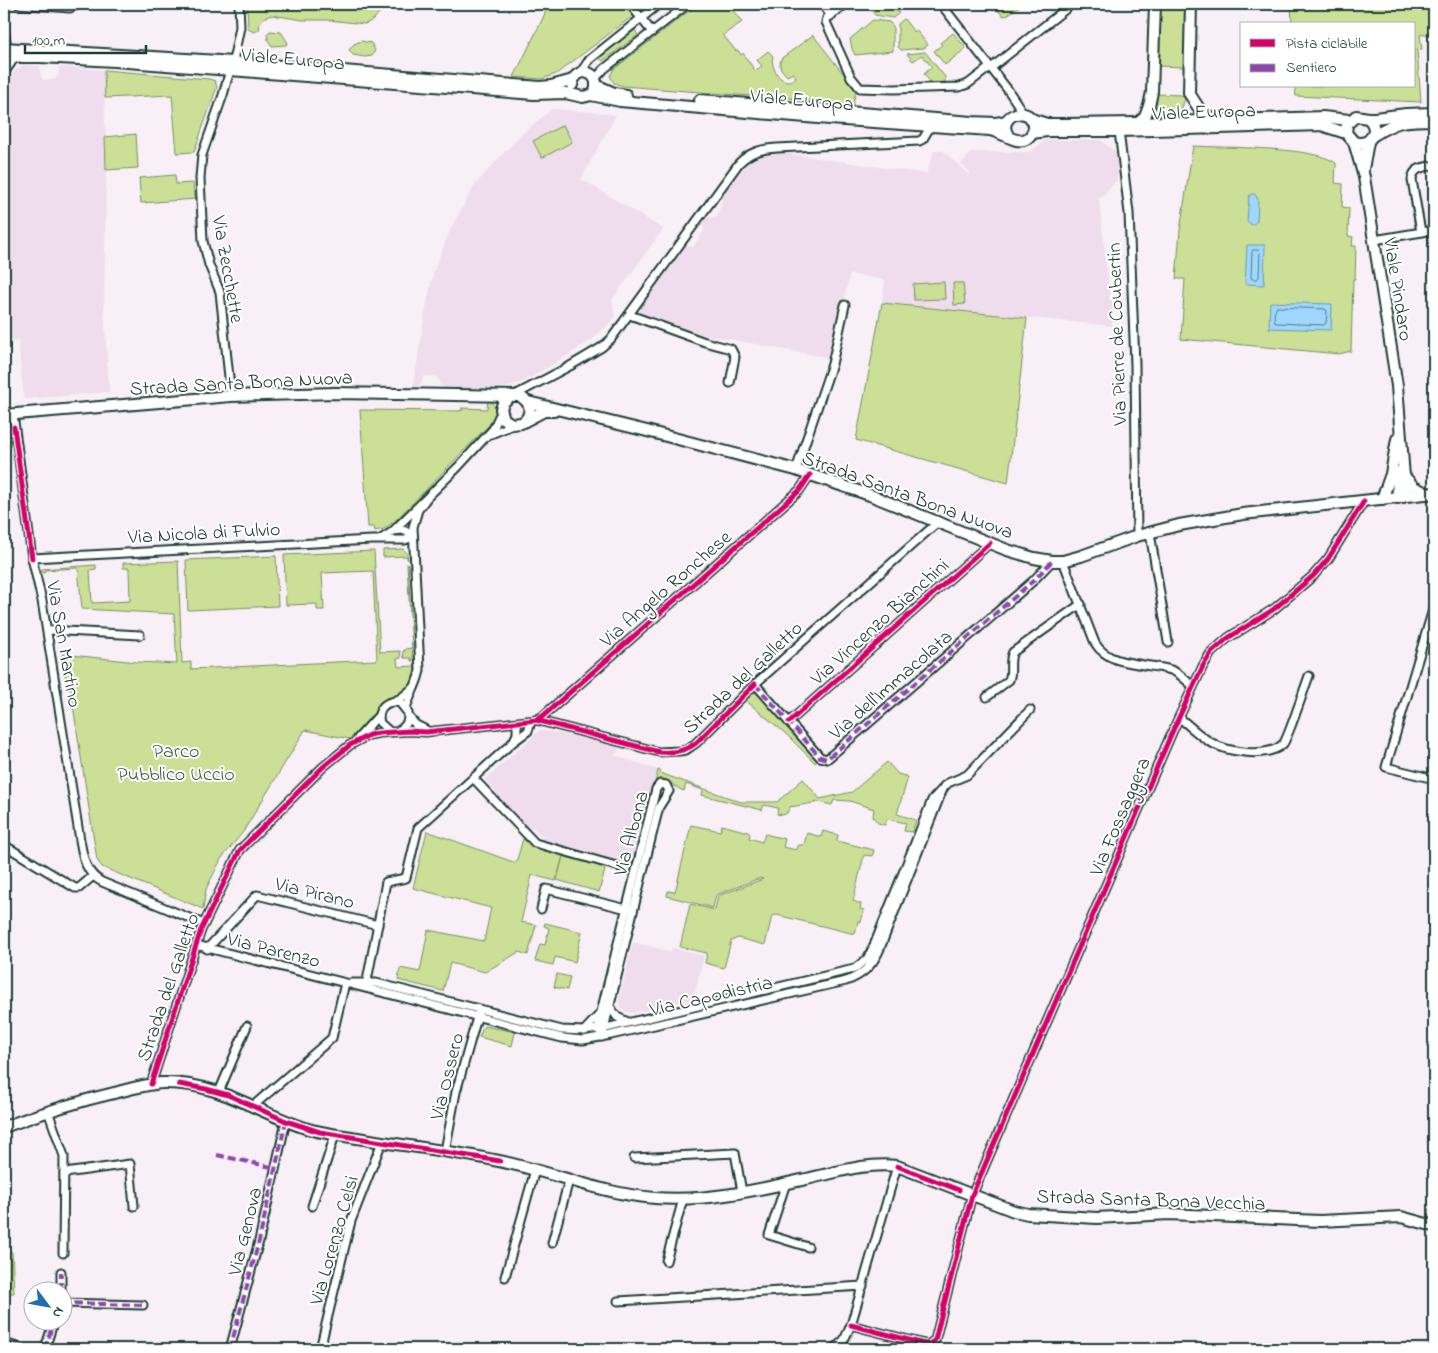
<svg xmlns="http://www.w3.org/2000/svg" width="1438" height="1353" viewBox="0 0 1438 1353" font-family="'Indie Flower',sans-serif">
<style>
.built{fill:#efdced}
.green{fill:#cbe096;stroke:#758e65}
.water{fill:#9fd7fe;stroke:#6c99ad}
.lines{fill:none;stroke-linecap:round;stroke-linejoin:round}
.shore{stroke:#527b85;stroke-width:1}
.street-casing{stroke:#1f3d34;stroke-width:11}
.secondary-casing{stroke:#1f3d34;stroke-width:14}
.street{stroke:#fff;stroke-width:7}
.secondary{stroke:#fff;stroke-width:10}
.quiet{stroke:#8e44ad;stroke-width:4;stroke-dasharray:8 4;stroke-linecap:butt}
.cycleway-casing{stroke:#fff;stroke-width:8}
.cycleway{stroke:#d6006c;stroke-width:5}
.labels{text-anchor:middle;stroke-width:4;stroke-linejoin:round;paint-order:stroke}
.street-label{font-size:20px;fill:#1f3d34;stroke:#fff}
.park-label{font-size:20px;fill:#415e48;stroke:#fff}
</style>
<rect width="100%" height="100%" fill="#f8eff7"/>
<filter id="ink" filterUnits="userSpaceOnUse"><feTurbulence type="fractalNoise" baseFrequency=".02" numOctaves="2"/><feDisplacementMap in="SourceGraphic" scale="10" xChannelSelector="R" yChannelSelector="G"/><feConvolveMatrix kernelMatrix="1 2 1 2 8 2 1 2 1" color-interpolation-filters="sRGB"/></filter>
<g filter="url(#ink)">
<!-- built -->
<g class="built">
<polygon points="23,65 40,66 40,73 43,80 55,80 59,74 59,67 104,70 106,170 104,310 109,392 24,399 18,340 4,342 4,79"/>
<polygon points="552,109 593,112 616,115 581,179 663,229 612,300 615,318 594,338 560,360 522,382 506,387 442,390 443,387 436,376 424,376 419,386 413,387 427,302 434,271 451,228 475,185 488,170 521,135"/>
<polygon points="1046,140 1100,140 1117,153 1117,180 1099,199 1110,300 1113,302 1112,326 882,303 885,280 850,274 830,358 701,334 637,313 686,246 693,247 705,230 702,224 707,217 717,218 722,200 720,198 736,177 748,163 767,154 776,152 926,174 934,151 943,151 969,175 971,173 961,164 972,152 1030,152"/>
<polygon points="540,730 618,745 619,750 614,755 658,770 634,868 538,843 543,838 532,826 528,830 485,780"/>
<polygon points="633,942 671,952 672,948 704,956 693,999 633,1013 624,1011 621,1009 619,1001"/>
</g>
<!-- green -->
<g class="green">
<path d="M247,4C254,4 262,3 269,4C277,5 281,10 289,4H377L379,13L373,20L365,24L329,20H303L272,15L263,18L260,23L259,30L254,32L248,29Z"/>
<polygon points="549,4 625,4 634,15 556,74 542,79 514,77 542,20"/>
<path d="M698,4H728L742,22L723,35L736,51L738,50L741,55L743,53L755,71L762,66L757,60L768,51L773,56C769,68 784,90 796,77L793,73L787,76C782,70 777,67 782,58L813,35L856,90L853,105L780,97L776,98L623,86L614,83L610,76L614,69Z"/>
<polygon points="867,4 892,4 899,13 893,18 875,15"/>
<polygon points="993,4 1022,4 1006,16 1002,15"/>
<polygon points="1159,4 1188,4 1186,67 1156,66"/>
<polygon points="1291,4 1434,4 1434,33 1420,35 1422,49 1417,50 1421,102 1296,96 1295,86 1414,86 1414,24 1292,24"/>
<polygon points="904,19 914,32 916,30 928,45 924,48 901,50 898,47 898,24"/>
<polygon points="873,20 889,22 893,26 893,51 855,55 852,49 850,39"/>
<polygon points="635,30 638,35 603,61 599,58"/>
<polygon points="270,31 281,32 288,43 286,45 272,46 268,40 267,35"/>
<polygon points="953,33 966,48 945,65 934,51 942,45 940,43"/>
<polygon points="361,41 371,43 375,50 372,56 365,57 353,55 349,50 354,44"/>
<polygon points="925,52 945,77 945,82 931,83 924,74 932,67 922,55 913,61 907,54"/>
<polygon points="104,70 209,79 215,81 217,87 194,152 177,153 172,95 105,98"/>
<polygon points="1156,94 1181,95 1185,99 1180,113 1177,115 1150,116 1154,107"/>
<polygon points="563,125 572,142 542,158 533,141"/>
<polygon points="136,134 138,168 106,170 105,137"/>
<path d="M1193,146C1225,148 1313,146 1336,163L1335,183L1343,184L1342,207L1349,208L1348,236L1353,237L1352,246H1356L1355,279H1353L1351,351L1339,354L1181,339L1185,279H1176L1180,230Z"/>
<polygon points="175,175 176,184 193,183 194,194 196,199 141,203 139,178"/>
<polygon points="944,282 945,299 914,300 913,284"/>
<polygon points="953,283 963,283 965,304 954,305"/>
<polygon points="882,303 1027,318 1008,483 856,440"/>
<path d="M488,400C499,407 496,417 491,426L489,425L397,519L384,529L375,531L374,527H368L360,410L458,411L463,410L461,408L487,409Z"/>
<polygon points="403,549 407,553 408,560 406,556 383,557 383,550"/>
<polygon points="374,551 380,652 400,651 401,658 397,659 398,667 415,666 414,678 410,687 400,695 381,702 372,718 350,739 305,730 243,832 221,859 206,889 203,909 102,867 97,860 70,686 66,681 62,654 137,662 177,664 174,614 82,609 78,568 45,570 44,573 40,572 42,569 96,565 96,569 90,570 92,603 130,601 129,568 123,568 123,563 178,561 182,663 191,662 191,669 377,660 373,571 322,573 324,610 317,610 317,604 286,605 284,555"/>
<polygon points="276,556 278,606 188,610 186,560"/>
<polygon points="407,563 408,563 413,661 411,661 411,658 404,658 403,651 405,651 405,649 412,648"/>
<polygon points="754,692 759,693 818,760 815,763 785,733 745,700"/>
<path d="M887,762L898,774L908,777L897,814L916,820L912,832L904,831L906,823L887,819L885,825L878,823L873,817L874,809L850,801L834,800L832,805L819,802L790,807L787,813L783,815L777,814L778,808L764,805L762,810L702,795L703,790L686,784L684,791C675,788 672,782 664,779L658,782L653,791L658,770L661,771L660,773L741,802H777L803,779L820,799L852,792Z"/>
<polygon points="691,825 720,831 722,825 748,832 750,834 749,838 762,842 765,834 785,839 783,847 797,850 798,845 804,845 807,833 821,837 823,831 838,835 837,841 874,850 872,856 864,855 853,901 861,904 860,909 864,910 861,922 858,921 855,934 777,915 772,916 765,945 738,938 731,941 724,968 705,963 707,953 680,947 690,904 715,910 718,896 763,879 760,878 716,895 713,908 667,896 668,891 675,892"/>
<polygon points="427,831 516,863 523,839 531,845 560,853 563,856 556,881 532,875 521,922 536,925 528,955 519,952 485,972 450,963 443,991 398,980 400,968 420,972 428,930 484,941 491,908 413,888"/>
<polygon points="563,856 603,867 605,870 599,892 557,880"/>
<polygon points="545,923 582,932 575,962 555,957 553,965 535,961 540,944 545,945 549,928 544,926"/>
<polygon points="557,974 570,977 567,990 554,987"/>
<polygon points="484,1026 515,1032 512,1046 479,1037"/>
<polygon points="4,1252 12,1252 14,1293 4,1293"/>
</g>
<!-- water -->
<g class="water">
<polygon points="1251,194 1255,194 1258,199 1257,221 1252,225 1247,221 1249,196"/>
<polygon points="1247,245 1265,245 1264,285 1245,284"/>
<polygon points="1270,302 1332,304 1331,330 1269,328"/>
</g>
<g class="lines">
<!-- shore -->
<g class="shore">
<polygon points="1253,250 1258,250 1260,252 1259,277 1257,279 1252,279 1251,277 1252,252"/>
<path d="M1277,307L1325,309L1327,311L1326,323L1324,325L1276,323C1273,320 1274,310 1277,307Z"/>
</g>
<!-- street casing -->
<g class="street-casing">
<g id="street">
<polyline points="18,4 70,8 79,4"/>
<polyline points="630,4 652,32"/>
<polyline points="822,4 831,16"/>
<polyline points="846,4 827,18 826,22 851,77 860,88 894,89 959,87 968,84 990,67"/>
<polyline points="941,4 1008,90 1024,114"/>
<polyline points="4,29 7,48"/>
<polyline points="991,68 1072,4"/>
<polyline points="581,72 589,60 659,4"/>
<polyline points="4,73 11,63 14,57"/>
<polyline points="595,79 604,69 688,4"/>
<polyline points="1119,131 1129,213 1135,364 1137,536"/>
<path d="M1421,232L1412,180C1413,169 1420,168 1430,166"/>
<polyline points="1374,240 1434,230"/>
<polyline points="630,315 705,342 731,349 735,357 730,383"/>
<path d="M515,395L570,366L602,347L611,339L739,163C750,152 761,149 777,148L919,141L923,139L930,127"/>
<polyline points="231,396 220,292 209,265 203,241 200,178 202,155 223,95 234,56 240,27 239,4"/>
<path d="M13,414L32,558L42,601L80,840C83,857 85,873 102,882L204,924"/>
<polyline points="491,434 515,424"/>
<polyline points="796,470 832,364 845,305"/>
<polyline points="393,531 403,530 413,535"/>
<polyline points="1150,533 1168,642"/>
<polyline points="381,539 392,532 458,467 493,429 501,412"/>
<polyline points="32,558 372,540 405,540 413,537"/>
<path d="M1063,561L1095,643C1110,668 1147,662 1171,670C1180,673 1186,681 1193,686"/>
<polyline points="1434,606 1386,767 1434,779"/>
<polyline points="47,630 140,635"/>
<polyline points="755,684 820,757 827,759 1033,581 1052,561"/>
<path d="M987,697L1009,680C1013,671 1008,661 1013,652L1081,604"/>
<polyline points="392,702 401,698 412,689"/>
<path d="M406,709C409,696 418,684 420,670L413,527L418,510L426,499"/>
<polyline points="408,716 416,725 426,730"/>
<path d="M1180,718C1189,726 1199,735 1210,742C1227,752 1267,759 1283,744C1288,739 1305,686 1309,676"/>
<polyline points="536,720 543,716 799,491 810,475"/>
<polyline points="789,722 990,543"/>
<path d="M389,731L380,723C376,709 386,699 400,703L408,713C409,721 406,727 398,731"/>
<polyline points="358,738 379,715"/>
<polyline points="513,742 517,734 517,723"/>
<polyline points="474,779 535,843 627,869"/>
<polygon points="660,784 666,785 669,791 659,807 602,1037 599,1029 599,1020 656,789"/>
<polyline points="4,845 75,888 79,888 93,876"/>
<polyline points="541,909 546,889 631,910"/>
<path d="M196,945L562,1038L583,1040L611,1035L846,981C861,976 872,966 879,951L944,786"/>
<polyline points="207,949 257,895 378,925"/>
<polyline points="351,983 376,983 562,1030 584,1031 606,1028 854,969 867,959 873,948 932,800 948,783 967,775 1030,710"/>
<polyline points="366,986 386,882 406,878 418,828 513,742 528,731 531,722"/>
<polyline points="611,1008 617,1017 628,1022"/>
<polyline points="584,1031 600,1014"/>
<polyline points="151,1084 201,930 240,850 323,767 350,745 369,735 379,733 409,731 426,732 536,720 659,752 679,751 686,750 696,743 755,684 938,522"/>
<polyline points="219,1092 247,1026"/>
<polyline points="253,1106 332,1038 345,983"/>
<polyline points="48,1111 64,1156 63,1253"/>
<polyline points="445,1151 456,1092 478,1014"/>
<polyline points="634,1158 735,1153 742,1192"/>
<polyline points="65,1173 130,1164 134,1206"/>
<polyline points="786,1183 769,1235 808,1247"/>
<polyline points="312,1206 335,1135"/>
<polyline points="552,1243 569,1180"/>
<polyline points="666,1261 683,1199"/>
<polyline points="505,1277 535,1170"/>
<polyline points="61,1290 61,1272"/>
<polyline points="618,1301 863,1286"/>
<polyline points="62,1303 143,1305"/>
<polyline points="851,1325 928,1345 935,1340 972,1195 1173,730 1203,666 1211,653 1228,638 1274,609 1313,576 1328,559 1364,501"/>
<polyline points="4,1343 24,1349"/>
<polyline points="45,1349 54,1320"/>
<polyline points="230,1349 259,1241 286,1121"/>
<polyline points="320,1349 351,1221 382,1142"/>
<polyline points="834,1349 844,1340 851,1325 897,1166"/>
</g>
</g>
<!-- secondary casing -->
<g class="secondary-casing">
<g id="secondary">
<polyline points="1191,4 1189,93 1200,110 1215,120"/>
<polyline points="4,48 219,61 540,87 551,86 573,80"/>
<path d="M4,57H41L115,61L534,94L565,93L583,97L591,95L620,101L830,119L990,130C1002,132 1017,145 1026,139C1031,137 1034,132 1034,127C1033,103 993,114 1009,137"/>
<path d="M572,85C575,64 602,71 595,91"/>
<polyline points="596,85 614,93 626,95"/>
<polyline points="700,100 972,122 996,123 1007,121"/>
<polyline points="1368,118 1375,118 1406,114 1434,113"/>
<polyline points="1031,119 1047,124 1062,124 1138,123 1323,117 1349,120"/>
<polyline points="1138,123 1145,117 1149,106 1152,92 1155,4"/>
<path d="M1032,133L1047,131H1119L1321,125L1346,133L1354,142C1370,147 1381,130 1368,118L1356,116L1347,124L1346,133"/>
<path d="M1374,135C1399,119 1405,121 1434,120"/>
<polyline points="1354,142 1364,177 1397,386 1405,490 1403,497"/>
<polyline points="1363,169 1368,142"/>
<polyline points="510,396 503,403 501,409 504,419 512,424 521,423 544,411 554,411"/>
<polyline points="528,402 647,431 796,470 870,495 1007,550 1034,558 1052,561 1063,561 1081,556 1137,536 1179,525 1243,514 1434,493"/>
<path d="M4,415L231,396L335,393L519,396C530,401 533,411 525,421"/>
<polyline points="1397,472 1398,498"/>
<polyline points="1403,475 1414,487 1428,494"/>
<polyline points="1382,499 1391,474 1397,439"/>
<path d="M4,1127C41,1113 79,1101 118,1092C133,1088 148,1084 163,1083C221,1082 260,1115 312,1130C333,1135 354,1137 376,1141C415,1147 455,1152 494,1160C549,1170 599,1194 655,1198C706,1202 757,1190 806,1179C835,1173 866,1162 897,1166L1014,1211L1028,1214L1097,1218L1169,1214L1320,1221L1401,1217L1434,1226"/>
</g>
</g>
<!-- street -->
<use href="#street" class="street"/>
<!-- secondary -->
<use href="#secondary" class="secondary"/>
<!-- quiet -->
<g class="quiet">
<polyline points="755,684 820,757 827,759 1033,581 1052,561"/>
<polyline points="217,1155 276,1168"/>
<polyline points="61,1290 61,1272"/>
<polyline points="62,1303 143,1305"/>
<polyline points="4,1343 24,1349"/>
<polyline points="45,1349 54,1320"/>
<polyline points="230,1349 259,1241 286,1121"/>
</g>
<!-- cycleway casing -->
<g class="cycleway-casing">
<g id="cycleway">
<polyline points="14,427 32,558"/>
<polyline points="536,720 543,716 799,491 810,475"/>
<polyline points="789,722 990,543"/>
<path d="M151,1084L201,930L240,850L323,767L350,745L369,735L379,733L409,731L426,732L536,720L659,752C672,753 685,752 696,743L755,684"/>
<polyline points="179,1084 206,1089 228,1095 286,1121 320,1132 500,1161"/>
<polyline points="897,1166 959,1190"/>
<polyline points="851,1325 928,1345 935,1340 972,1195 1173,730 1203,666 1211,653 1228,638 1274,609 1313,576 1328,559 1364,501"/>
</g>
</g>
<!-- cycleway -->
<use href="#cycleway" class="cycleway"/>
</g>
</g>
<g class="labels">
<!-- street labels -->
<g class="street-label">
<text transform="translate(293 58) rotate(5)" y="7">Viale Europa</text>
<text transform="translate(802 99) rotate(5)" y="7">Viale Europa</text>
<text transform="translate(1204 111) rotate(-2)" y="7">Viale Europa</text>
<text transform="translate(229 269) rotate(80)" y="7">Via Zecchette</text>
<text transform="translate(1399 289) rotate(81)" y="7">Viale Pindaro</text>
<text transform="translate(1116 334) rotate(-92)" y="7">Via Pierre de Coubertin</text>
<text transform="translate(241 382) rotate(-3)" y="7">Strada Santa Bona Nuova</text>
<text transform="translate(908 494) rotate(20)" y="7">Strada Santa Bona Nuova</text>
<text transform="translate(204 532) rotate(-3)" y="7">Via Nicola di Fulvio</text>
<text transform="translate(665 588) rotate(-41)" y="7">Via Angelo Ronchese</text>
<text transform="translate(879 621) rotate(-42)" y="7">Via Vincenzo Bianchini</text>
<text transform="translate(65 644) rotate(80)" y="7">Via San Martino</text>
<text transform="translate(742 677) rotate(-43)" y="7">Strada del Galletto</text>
<text transform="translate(890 684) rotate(-41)" y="7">Via dell'Immacolata</text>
<text transform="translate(1119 816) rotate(-67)" y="7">Via Fossaggera</text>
<text transform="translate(630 833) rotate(-75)" y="7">Via Albona</text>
<text transform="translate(315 892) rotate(14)" y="7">Via Pirano</text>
<text transform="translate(274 949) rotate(14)" y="7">Via Parenzo</text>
<text transform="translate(167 987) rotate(-71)" y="7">Strada del Galletto</text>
<text transform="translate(711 995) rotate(-13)" y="7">Via Capodistria</text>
<text transform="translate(446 1076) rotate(-76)" y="7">Via Ossero</text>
<text transform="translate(1151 1199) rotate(2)" y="7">Strada Santa Bona Vecchia</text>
<text transform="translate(244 1231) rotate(-76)" y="7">Via Genova</text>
<text transform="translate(333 1240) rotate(-74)" y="7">Via Lorenzo Celsi</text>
</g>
<!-- park labels -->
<g class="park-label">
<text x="176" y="757">Parco<tspan x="176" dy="23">Pubblico Uccio</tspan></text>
</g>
</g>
<!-- margin -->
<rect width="1438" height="1353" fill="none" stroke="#fff" stroke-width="20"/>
<rect x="10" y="10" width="1418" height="1333" fill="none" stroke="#1f3d34" stroke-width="2" filter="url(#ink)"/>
<!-- legend -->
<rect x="1240" y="22" width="175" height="65" fill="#ffffff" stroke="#a5b1ae"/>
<rect x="1250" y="39" width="25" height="8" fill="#d6006c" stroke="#a5b1ae"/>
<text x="1286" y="48" font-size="15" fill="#1f3d34">Pista ciclabile</text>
<rect x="1250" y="64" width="25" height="8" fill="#8e44ad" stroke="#a5b1ae"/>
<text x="1286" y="72" font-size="15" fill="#1f3d34">Sentiero</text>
<!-- north arrow -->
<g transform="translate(48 1306) rotate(122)"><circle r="24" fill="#ffffff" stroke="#a5b1ae"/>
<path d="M0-4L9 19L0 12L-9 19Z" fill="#1f6fb2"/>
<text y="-8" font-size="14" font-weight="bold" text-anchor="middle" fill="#1f3d34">N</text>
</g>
<!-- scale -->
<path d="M25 45v8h121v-8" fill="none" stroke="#1f3d34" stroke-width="2.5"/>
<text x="32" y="45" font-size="15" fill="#1f3d34" stroke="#ffffff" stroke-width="4" paint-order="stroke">100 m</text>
</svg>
